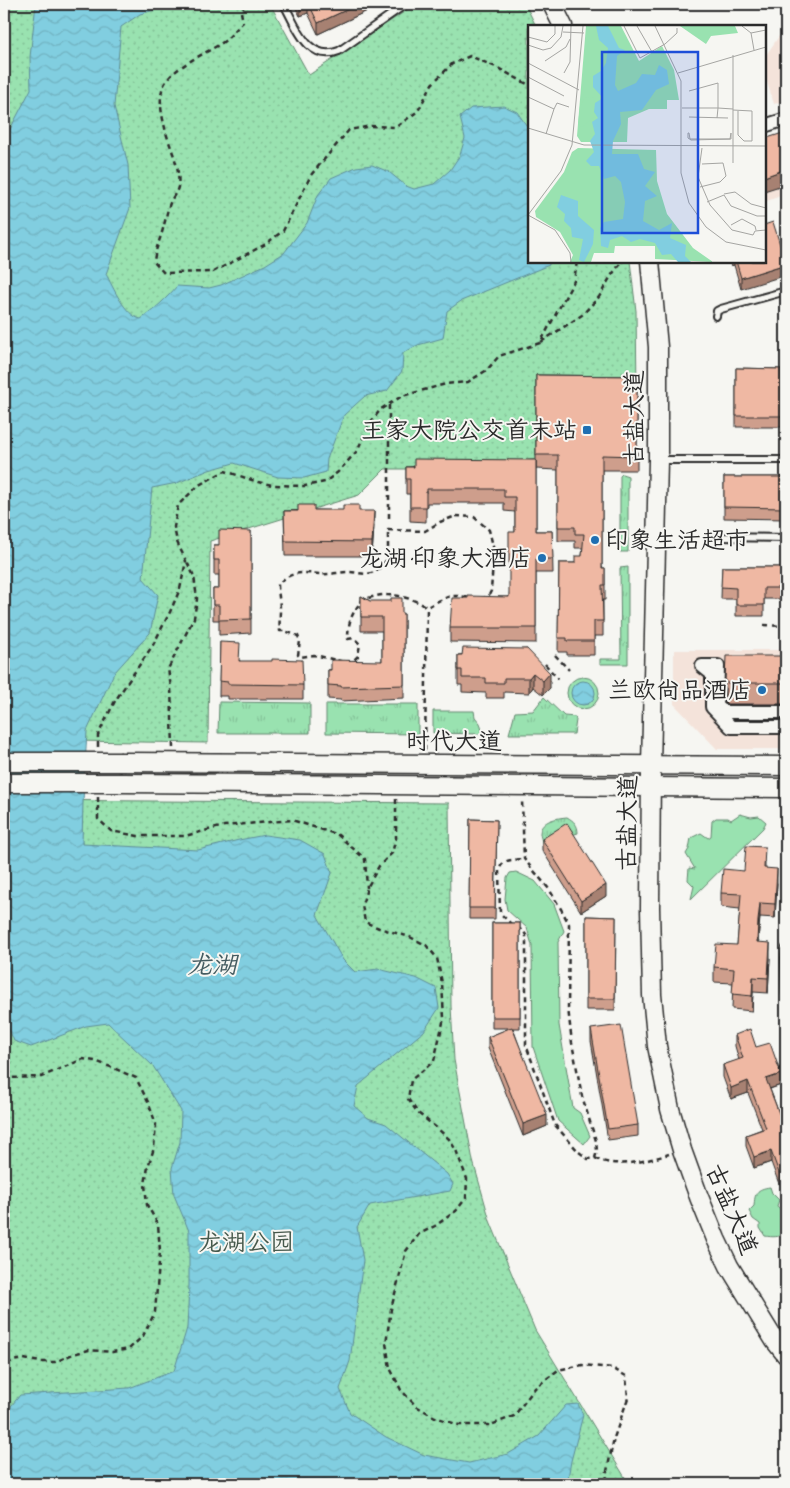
<svg xmlns="http://www.w3.org/2000/svg" width="790" height="1488" viewBox="0 0 790 1488" font-family="Caveat,'LXGW WenKai TC',sans-serif">
<style>
.built{fill:#f4e3da}
.grass{fill:url(#grass-tufts);stroke:#62866e}
.park{fill:url(#park-dots);stroke:#62866e}
.garden{fill:#99e2b0;stroke:#62866e}
.water{fill:url(#water-waves);stroke:#5f8d98}
.lines{fill:none;stroke-linecap:round;stroke-linejoin:round}
.lane-casing{stroke:#2b2b2b;stroke-width:10}
.street-casing{stroke:#2b2b2b;stroke-width:16}
.secondary-casing{stroke:#2b2b2b;stroke-width:21}
.path{stroke:#2b2b2b;stroke-width:2.5;stroke-dasharray:5 4;stroke-linecap:butt}
.lane{stroke:#f6f6f2;stroke-width:6}
.street{stroke:#f6f6f2;stroke-width:12}
.secondary{stroke:#f6f6f2;stroke-width:18}
.secondary-bridge-casing{stroke:#2b2b2b;stroke-width:21;stroke-linecap:butt}
.secondary-bridge{stroke:#f6f6f2;stroke-width:18}
.wall{fill:#ce9e8c;stroke:#2b2b2b}
.shaded-wall{fill:#a78172;stroke:#2b2b2b}
.building{fill:#efb8a3;stroke:#2b2b2b}
.poi-dot{fill:#1f6fb2;stroke:#f6f6f2;stroke-width:2}
.labels{text-anchor:middle;stroke-width:4;stroke-linejoin:round;paint-order:stroke}
.street-label{font-size:24px;fill:#2b2b2b;stroke:#f6f6f2}
.poi-label{font-size:24px;fill:#2b2b2b;stroke:#f6f6f2;text-anchor:end}
.park-label{font-size:24px;fill:#46594c;stroke:#f6f6f2}
.water-label{font-size:25px;font-style:italic;fill:#455c61;stroke:#f6f6f2}
.inset-road{fill:none;stroke:#a5a5a2;stroke-width:1}
.view{fill:#1d4ed8;fill-opacity:0.15;stroke:#1d4ed8;stroke-width:2.5}
.inset-edge{fill:none;stroke:#2b2b2b;stroke-width:2.5}
</style>
<defs>
<pattern id="grass-tufts" width="24" height="20" patternUnits="userSpaceOnUse" patternTransform="scale(1.25)"><rect width="24" height="20" fill="#99e2b0"/><path d="M3 7l-1-3M5 7V3M7 7l1-3M15 17l-1-3M17 17v-4M19 17l1-3" fill="none" stroke="#84c298"/></pattern>
<pattern id="park-dots" width="8" height="8" patternUnits="userSpaceOnUse" patternTransform="scale(1.25)"><rect width="8" height="8" fill="#99e2b0"/><path d="M2 2h.1M6 6h.1" fill="none" stroke="#84c298" stroke-width="1.8" stroke-linecap="round"/></pattern>
<pattern id="water-waves" width="16" height="10" patternUnits="userSpaceOnUse" patternTransform="scale(1.25)"><rect width="16" height="10" fill="#81cee0"/><path d="M0 5q4-4 8 0t8 0" fill="none" stroke="#70b1c0"/></pattern>
</defs>
<rect width="100%" height="100%" fill="#f6f6f2"/>
<filter id="ink" filterUnits="userSpaceOnUse"><feTurbulence type="fractalNoise" baseFrequency=".02" numOctaves="2"/><feDisplacementMap in="SourceGraphic" scale="10" xChannelSelector="R" yChannelSelector="G"/><feConvolveMatrix kernelMatrix="1 2 1 2 8 2 1 2 1" color-interpolation-filters="sRGB"/></filter>
<g filter="url(#ink)">
<!-- built -->
<g class="built">
<polygon points="786,26 786,100 774,104 764,73 764,58"/>
<polygon points="786,134 786,194 764,202 764,141"/>
<polygon points="674,650 786,650 786,749 717,749 674,704"/>
</g>
<!-- grass -->
<g class="grass">
<polygon points="622,474 628,476 628,552 620,552 620,476"/>
<polygon points="628,567 628,664 600,664 600,659 621,659 620,568"/>
<polygon points="544,697 564,716 575,717 576,720 574,734 509,734 515,712 533,711"/>
<polygon points="219,702 310,703 310,733 218,733"/>
<polygon points="326,704 418,704 418,734 326,733"/>
<polygon points="433,711 474,711 475,717 480,723 483,734 433,733"/>
<path d="M567,817C574,821 578,825 578,833L542,844C542,840 540,836 540,833C541,820 557,818 567,817Z"/>
</g>
<!-- park -->
<g class="park">
<polygon points="4,4 270,4 309,75 416,4 525,4 536,26 529,26 529,261 630,261 636,311 637,391 537,469 385,469 359,495 210,541 208,743 4,740"/>
<polygon points="4,800 449,803 451,1006 454,1060 473,1161 490,1221 535,1330 629,1484 4,1484"/>
</g>
<!-- garden -->
<g class="garden">
<circle cx="583" cy="693" r="16"/>
<polygon points="740,814 751,817 759,816 766,822 763,828 691,899 694,886 688,880 689,868 695,869 686,854 689,849 691,838 701,833 708,838 711,836 712,821 716,818 728,818 731,820"/>
<polygon points="516,872 535,881 554,904 564,931 558,942 559,1025 573,1108 580,1113 590,1136 584,1144 558,1121 533,1047 532,945 527,928 507,910 505,899 507,878 510,873"/>
<path d="M770,1187L772,1193L779,1200L777,1206L784,1212L786,1218L783,1224L785,1232C780,1238 772,1237 765,1236L760,1228V1224L753,1219L749,1211L754,1206C755,1193 756,1189 770,1187Z"/>
</g>
<!-- water -->
<g class="water">
<path d="M36,4H186L185,6L165,7L140,14L121,27L114,106L128,165L130,208L106,274C113,287 125,316 141,319C154,310 167,298 177,286L209,288L221,285L265,265L284,253L307,223L318,195L331,178L356,167L372,165L389,172L406,186L414,189L434,184L450,170L460,155L465,138L460,117L471,108L504,106L517,112L529,129V261H549V265L461,301L447,311L443,338L418,345L403,353L402,371L387,391L365,396L344,415L327,459L326,472L304,478L278,477L234,463L209,470L177,483L152,488L143,578L158,595L150,633L114,673L87,731L83,801L82,844L198,850L239,840L265,835L300,840L325,854L332,873L317,915L343,960L355,972L378,969L416,978L436,988L439,1008L424,1031L358,1086L354,1106L368,1118L386,1124L447,1174L453,1184L450,1191L370,1205L357,1227L363,1260L350,1361L340,1389L350,1413L386,1437L424,1455L469,1463L508,1454L539,1436L566,1405L578,1404L583,1415L571,1461L567,1484H4V1415L20,1395L129,1388L174,1371L187,1328L189,1285V1231L174,1195L172,1168L180,1142L181,1111L153,1066L108,1023L86,1026L31,1047L14,1041L4,1018V377L8,372L4,369V141L31,89L30,57Z"/>
<circle cx="583" cy="693" r="12"/>
</g>
<g class="lines">
<!-- lane casing -->
<g class="lane-casing">
<g id="lane">
<path d="M284,4C296,26 308,63 339,51L406,4"/>
<polyline points="716,316 717,311 721,309 786,291"/>
<polyline points="660,460 786,460"/>
<polyline points="716,537 786,538"/>
<polyline points="786,948 785,958 786,993"/>
</g>
</g>
<!-- street casing -->
<g class="street-casing">
<g id="street">
<polyline points="764,126 786,119"/>
<polyline points="786,712 724,712 717,706 718,666 702,666 712,674 712,707 731,727 786,727"/>
</g>
</g>
<!-- secondary casing -->
<g class="secondary-casing">
<g id="secondary">
<polyline points="552,4 563,26"/>
<polyline points="650,261 658,347 658,460 651,766 650,908 652,995 657,1046 670,1109 682,1150 699,1197 716,1239 729,1266 759,1315 775,1341 786,1355"/>
<polyline points="121,762 786,766"/>
<polyline points="122,783 786,788"/>
</g>
</g>
<!-- path -->
<g class="path">
<path d="M245,4L241,12L243,22C237,28 232,34 227,39C210,53 168,67 162,90C159,102 162,116 165,128C169,147 181,166 178,187C177,192 172,198 170,203C167,211 166,218 164,225C161,238 155,249 154,262L164,273L213,272L264,245L283,231L311,175L349,130L371,126L396,127L418,111L432,84L452,64L470,56L498,68L529,85"/>
<polyline points="541,342 582,315 599,297 611,276 622,261"/>
<path d="M456,516L474,517L489,530L493,546V562L491,591L489,595C478,602 465,595 453,596C444,597 435,603 427,607C416,600 401,595 387,595C380,594 371,598 363,599C352,613 348,621 348,639L354,638L360,644L358,656L353,661L345,662L314,655L300,657L298,655L300,641L298,636L285,631H280C279,624 280,617 280,610C280,601 278,593 278,584C293,570 302,573 321,574C330,575 339,572 348,572C358,572 365,576 374,572C380,569 384,563 388,558V530L425,531L440,522Z"/>
<polyline points="389,518 389,404"/>
<polyline points="764,625 786,626"/>
<polyline points="555,655 569,670"/>
<polyline points="545,664 558,679"/>
<polyline points="98,747 98,735 115,701 153,645 170,612 180,589 186,561 177,542 174,527 178,505 199,485 225,471 258,482 272,485 305,486 325,482 338,472 357,451 370,423 381,409 402,396 446,384 468,382 487,370 499,356 540,343 574,281 577,261"/>
<polyline points="173,748 171,687 168,669 194,618 197,599 194,576 187,562"/>
<polyline points="425,750 427,607"/>
<polyline points="98,797 98,819 111,831 138,836 185,836 224,826 292,820 338,835 365,859 367,888"/>
<polyline points="396,799 396,838 392,853 379,866 367,888 362,905 365,922 379,928 410,937 426,945 437,958 442,983 444,1018 434,1061 411,1080 408,1099 418,1113 438,1129 449,1139 456,1150 467,1179 466,1198 456,1211 435,1226 419,1234 406,1251 391,1309 386,1343 390,1368 401,1390 416,1406 435,1417 459,1425 491,1425 514,1416 535,1388 558,1370 582,1365 612,1368 626,1376 628,1398 614,1438 606,1476 610,1484"/>
<path d="M512,925L500,913L499,870C503,858 513,860 524,859"/>
<polyline points="517,928 523,931 526,935 526,1045 555,1125 579,1152 588,1159 595,1158 597,1151 596,1141 582,1096 572,1043 568,1008 569,924 561,909 549,889 524,859 522,800"/>
<polyline points="4,1077 7,1078 41,1077 83,1059 95,1061 111,1067 136,1078 148,1102 156,1124 154,1148 148,1167 145,1184 147,1205 158,1224 160,1251 155,1312 143,1336 129,1349 112,1352 89,1350 73,1354 55,1362 40,1362 24,1359 12,1361 4,1366"/>
<path d="M595,1158C615,1169 648,1161 669,1154"/>
</g>
<!-- lane -->
<use href="#lane" class="lane"/>
<!-- street -->
<use href="#street" class="street"/>
<!-- secondary -->
<use href="#secondary" class="secondary"/>
<!-- secondary-bridge casing -->
<g class="secondary-bridge-casing">
<g id="secondary-bridge">
<polyline points="4,762 121,762"/>
<polyline points="4,783 122,783"/>
</g>
</g>
<!-- secondary-bridge -->
<use href="#secondary-bridge" class="secondary-bridge"/>
</g>
<!-- wall -->
<g class="wall">
<polygon points="294,4 382,4 318,34 308,13 300,16"/>
<polygon points="729,261 764,261 741,289 734,265 731,266"/>
<polygon points="736,368 781,369 782,427 736,427"/>
<polygon points="536,375 637,376 637,470 602,470 602,568 605,568 605,600 603,600 603,636 594,636 594,655 567,655 567,652 558,652 559,563 575,563 582,556 583,548 575,548 575,541 558,541 558,470 536,469"/>
<polygon points="536,460 536,531 552,531 553,573 536,573 536,643 450,642 450,628 468,598 509,597 515,532 515,512 504,511 504,503 427,503 427,507 426,507 426,522 410,521 410,494 406,494 406,467"/>
<polygon points="724,477 786,477 786,519 724,518"/>
<polygon points="314,510 359,511 374,525 372,556 285,556 284,511"/>
<polygon points="251,531 251,633 219,635 219,620 213,620 213,589 219,589 219,575 214,575 214,545 219,545"/>
<polygon points="722,567 786,567 786,599 764,599 764,616 736,616 736,599 721,599"/>
<polygon points="361,596 370,601 402,614 404,614 404,698 341,701 341,700 328,699 328,670 382,661 382,631 361,631"/>
<polygon points="220,642 240,661 303,685 303,699 228,699 228,696 219,696"/>
<polygon points="527,649 550,688 543,695 533,687 529,693 504,692 504,698 486,698 486,693 462,692 462,685 458,685 458,655"/>
<polygon points="786,656 786,704 727,704 725,702 725,681"/>
<polygon points="470,819 497,820 495,919 469,919"/>
<polygon points="542,839 606,896 581,912 542,850"/>
<polygon points="765,862 765,868 777,883 775,918 760,917 758,936 758,942 770,958 768,993 753,992 752,1011 732,1009 733,983 714,982 714,967 737,945 740,909 721,907 721,893 744,871"/>
<polygon points="586,916 616,917 615,1010 586,1010"/>
<polygon points="492,923 520,923 520,1028 513,1028 547,1126 523,1136 488,1048 488,1037 510,1028 492,1028"/>
<polygon points="591,1029 638,1125 638,1136 608,1140 591,1041"/>
<polygon points="735,1035 756,1047 781,1085 770,1089 780,1116 779,1184 771,1162 754,1168 746,1146 746,1135 762,1129 748,1093 731,1099 723,1077 723,1065 739,1060 735,1046"/>
</g>
<!-- shaded-wall -->
<g class="shaded-wall">
<polygon points="304,4 308,4 308,13 300,16 300,5"/>
<polygon points="359,4 382,4 318,34 318,23"/>
<polygon points="786,169 786,184 764,191 764,177"/>
<polygon points="731,261 734,261 734,265 731,266"/>
<polygon points="786,264 786,275 741,289 741,278"/>
<polygon points="374,511 374,525 372,556 372,542"/>
<polygon points="533,673 533,687 529,693 529,678"/>
<polygon points="550,673 550,688 543,695 543,681"/>
<polygon points="777,869 777,883 775,918 775,904"/>
<polygon points="606,885 606,896 581,912 581,901"/>
<polygon points="760,903 760,917 757,957 757,942"/>
<polygon points="770,943 770,958 768,993 768,978"/>
<polygon points="753,977 753,992 752,1011 752,996"/>
<polygon points="781,1074 781,1085 766,1090 766,1079"/>
<polygon points="748,1081 748,1093 731,1099 731,1088"/>
<polygon points="547,1115 547,1126 523,1136 523,1124"/>
<polygon points="771,1151 771,1162 754,1168 754,1157"/>
<polygon points="786,1171 786,1182 779,1184 779,1173"/>
</g>
<!-- building -->
<g class="building">
<polygon points="309,4 359,4 318,23"/>
<polygon points="786,132 786,169 764,177 764,139"/>
<polygon points="773,222 786,264 741,278 736,261 764,261 764,225"/>
<polygon points="736,368 781,369 782,416 736,416"/>
<polygon points="536,375 637,376 637,456 602,455 602,568 605,568 605,585 602,585 603,621 594,621 594,641 567,641 567,638 558,638 559,563 575,563 575,556 582,556 584,534 575,534 575,527 558,527 558,455 536,455"/>
<polygon points="414,459 536,460 536,531 552,531 553,559 536,559 536,628 450,628 452,598 468,598 468,596 509,597 509,532 515,532 515,497 504,497 504,489 427,489 427,492 426,492 426,507 410,507 410,479 406,479 406,467 414,467"/>
<polygon points="724,477 786,477 786,508 724,507"/>
<polygon points="298,505 314,505 314,510 343,510 343,505 359,505 359,511 374,511 372,542 285,541 284,511 298,511"/>
<polygon points="219,530 251,531 251,619 219,620 219,605 213,605 213,589 219,589 219,560 214,560 214,545 219,545"/>
<polygon points="722,567 786,567 786,588 764,588 764,605 736,605 736,588 721,587"/>
<polygon points="361,596 370,601 391,601 391,598 402,598 402,614 404,614 404,685 341,687 341,686 328,685 328,670 331,670 331,660 382,661 382,617 361,617"/>
<polygon points="220,642 240,643 239,661 272,661 272,659 302,660 303,685 228,684 228,682 219,681"/>
<polygon points="463,648 527,649 550,673 543,681 533,673 529,678 504,678 504,683 486,683 486,678 462,678 462,670 458,670 458,655 462,655"/>
<polygon points="726,656 786,656 786,683 727,683 725,681"/>
<polygon points="470,819 497,820 495,908 469,908"/>
<polygon points="567,823 606,885 581,901 542,839"/>
<polygon points="746,846 765,847 764,868 777,869 775,904 760,903 758,921 757,942 770,943 768,978 753,977 752,996 732,994 734,969 714,967 716,944 737,945 741,894 721,893 723,869 744,871"/>
<polygon points="586,916 616,917 615,999 586,999"/>
<rect x="492" y="923" width="28" height="94"/>
<polygon points="621,1025 638,1125 608,1129 591,1029"/>
<polygon points="512,1027 547,1115 523,1124 488,1037"/>
<polygon points="750,1029 756,1047 770,1043 781,1074 766,1079 780,1116 786,1114 786,1171 779,1173 771,1151 754,1157 746,1135 766,1128 748,1081 731,1088 723,1065 743,1058 735,1035"/>
</g>
</g>
<!-- markers -->
<g class="poi-dot">
<rect x="582" y="425" width="10" height="10" rx="2.5"/>
<circle cx="595" cy="540" r="5"/>
<circle cx="542" cy="558" r="5"/>
<circle cx="762" cy="690" r="5"/>
</g>
<g class="labels">
<!-- street labels -->
<g class="street-label">
<text transform="translate(634 418) rotate(-90)" y="8">古盐大道</text>
<text x="454" y="749">时代大道</text>
<text transform="translate(627 823) rotate(-89)" y="8">古盐大道</text>
<text transform="translate(732 1209) rotate(67)" y="8">古盐大道</text>
</g>
<!-- poi labels -->
<g class="poi-label">
<text x="577" y="438">王家大院公交首末站</text>
<text x="605" y="548" text-anchor="start">印象生活超市</text>
<text x="532" y="566">龙湖·印象大酒店</text>
<text x="752" y="698">兰欧尚品酒店</text>
</g>
<!-- park labels -->
<g class="park-label">
<text x="246" y="1250">龙湖公园</text>
</g>
<!-- water labels -->
<g class="water-label">
<text x="212" y="973">龙湖</text>
</g>
</g>
<!-- overview -->
<g transform="translate(528 25)">
<rect width="238" height="238" fill="#f6f6f2"/>
<path d="M58,1H93L111,36L134,21L146,45L151,75H139V84H121L100,93L99,117H53L49,111ZM152,1H207L210,8L183,11L178,19ZM50,123L128,125L129,156L139,189L165,223L185,237L127,234V221H87L86,228H66L63,237H42L45,230L32,207L8,192L7,186L36,147L44,127Z" fill="#99e2b0"/>
<path d="M66,72V92L54,102L50,99L52,81L57,73Z" fill="#99e2b0"/>
<path d="M68,1H80L91,23L97,25L89,31L87,60L90,66L108,58L114,49L127,50L131,40L139,45L141,59L128,65L114,85L92,87L93,99L85,116L84,129H110L116,144L127,147L117,161L129,171L117,176L115,196L131,205L144,198L142,213L158,220L157,231L163,237H150L143,229L134,230L127,218L112,214L103,217L94,211L82,215L80,223L73,221L72,203L76,197L95,194L97,177L93,157L87,151L76,154L71,141H63L58,136L66,127L62,116L67,109L64,97L70,93L66,87L67,78L75,73L65,62V51L73,46L78,38L80,23L71,15ZM33,170L50,176V191L66,205L65,219L56,237L51,235L55,214L44,212L43,203L36,196L37,189L29,182Z" fill="#81cee0"/>
<path class="inset-road" d="M96,1L112,33L137,19M109,1L124,27M127,1L153,56V148L161,178L178,202L198,217L238,225M214,1L223,8L238,5M35,7L56,8M223,8L226,25M0,12L19,17L27,9V1M137,19L149,8V3M0,20L15,25L23,23L33,12L35,1M17,36L38,22L42,14M0,38L51,65M36,48L42,37L43,1M150,48L238,22M0,52L36,71M0,72L26,84L29,78L41,82M154,83H190V58L161,66M205,85L224,86V116H216L210,110V86M161,92L200,93M189,93L190,83L205,84M0,103L56,120L238,121M160,108H161L162,114H202L203,108V114L163,115L160,113ZM18,109L26,84M174,123L170,152L182,180L204,205L225,210L227,206L238,205M205,138V30M172,162L192,157L198,151L195,138L174,139M196,169L207,167L223,179L238,183M179,177L196,170L203,181L229,191H238M0,190L33,146L44,120L55,1M0,190L27,205L42,228L43,237M203,200L214,194L227,201L228,205"/>
<path class="view" d="M74,27H170V208H74Z"/>
<rect width="238" height="238" class="inset-edge"/>
</g>
<!-- margin -->
<rect width="790" height="1488" fill="none" stroke="#f6f6f2" stroke-width="20"/>
<rect x="10" y="10" width="770" height="1468" fill="none" stroke="#2b2b2b" stroke-width="2" filter="url(#ink)"/>
</svg>
